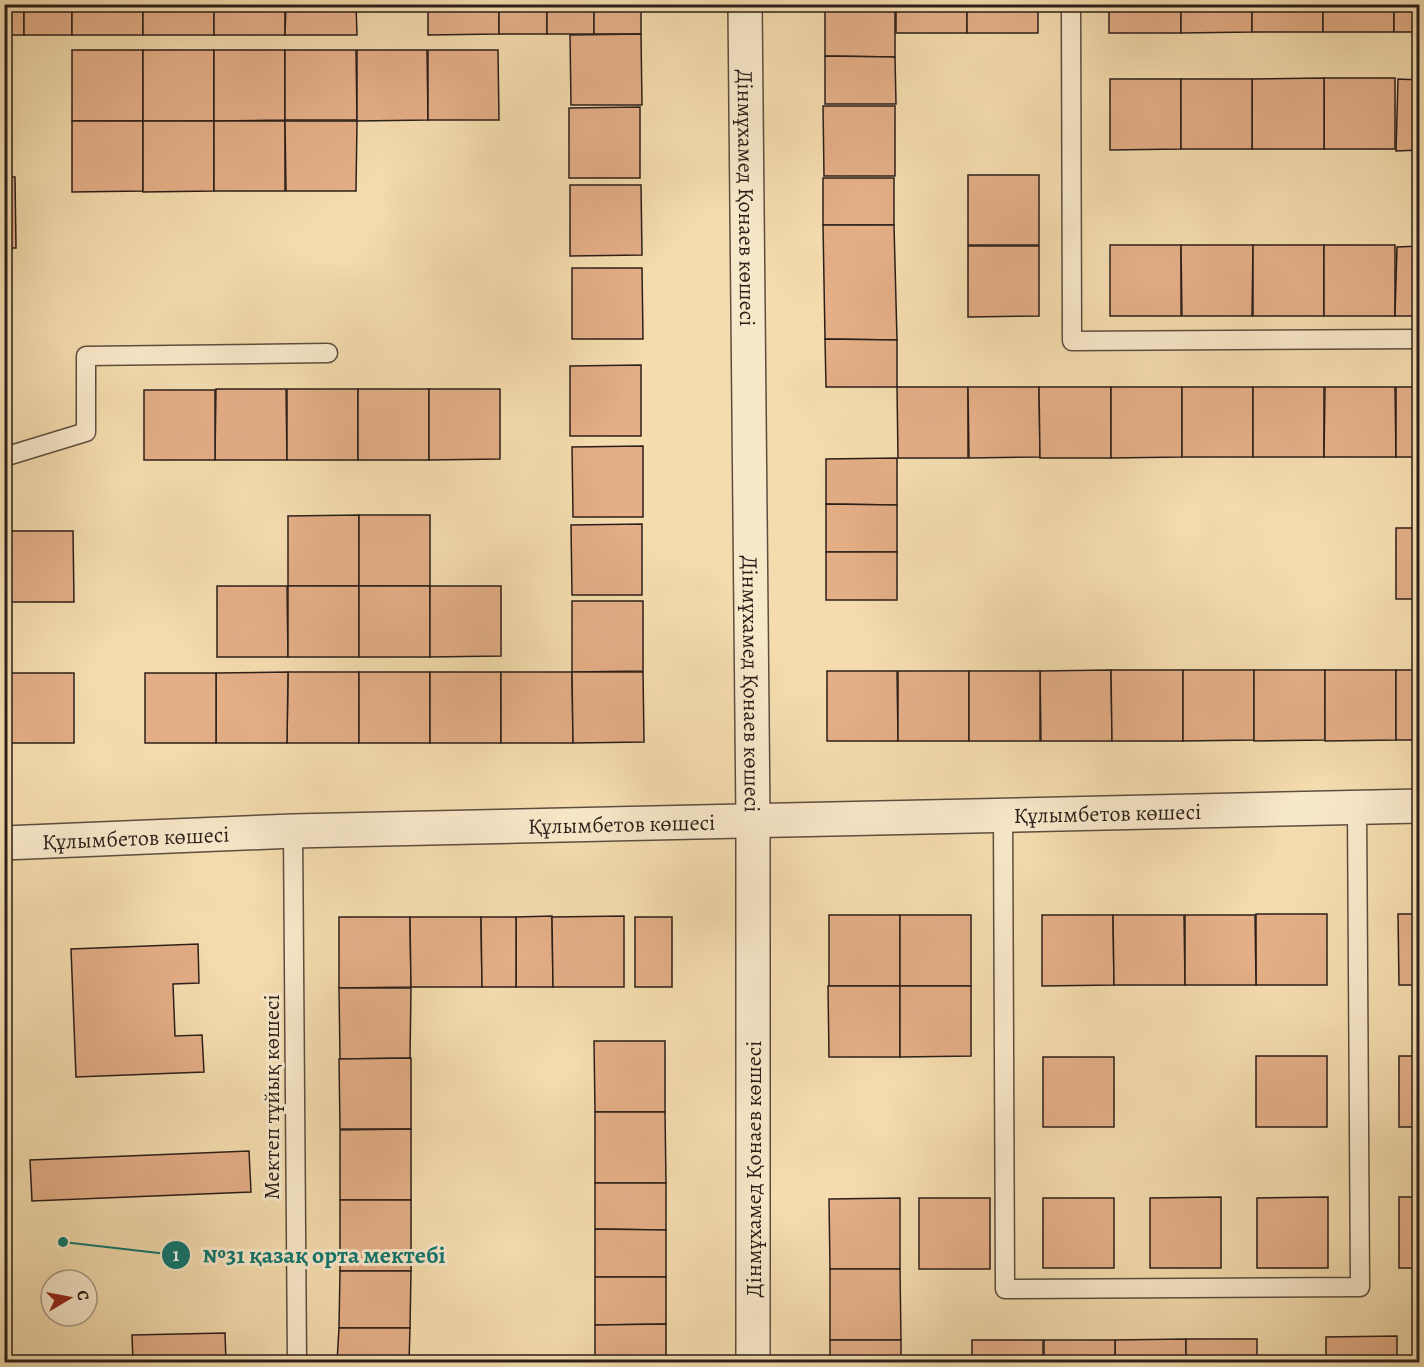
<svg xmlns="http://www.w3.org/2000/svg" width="1424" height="1367" viewBox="0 0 1424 1367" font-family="Alegreya,serif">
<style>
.building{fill:#e4ae87;stroke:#2b1f1a;stroke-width:1.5}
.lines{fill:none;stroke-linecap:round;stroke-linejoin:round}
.service-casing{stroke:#5d4e3f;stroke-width:21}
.minor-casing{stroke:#5d4e3f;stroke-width:36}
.tertiary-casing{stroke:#5d4e3f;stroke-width:36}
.service{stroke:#f8e8ca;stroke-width:18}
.minor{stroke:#f8e8ca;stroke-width:33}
.tertiary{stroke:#f8e8ca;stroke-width:33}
.labels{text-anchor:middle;stroke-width:6;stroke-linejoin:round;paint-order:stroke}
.street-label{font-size:22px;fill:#2b1f1a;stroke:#f8e8ca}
.leader{fill:none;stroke:#0f766e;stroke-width:2}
.callout-dot{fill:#0f766e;stroke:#f8e8ca;stroke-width:2}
.mark-label{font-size:18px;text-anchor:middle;font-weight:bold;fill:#fff}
.callout-label{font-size:24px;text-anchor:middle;font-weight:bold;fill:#0f766e;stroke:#f8e8ca;stroke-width:6;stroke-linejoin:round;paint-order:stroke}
</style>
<rect width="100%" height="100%" fill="#f4dcae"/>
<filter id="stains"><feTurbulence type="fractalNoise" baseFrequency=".00333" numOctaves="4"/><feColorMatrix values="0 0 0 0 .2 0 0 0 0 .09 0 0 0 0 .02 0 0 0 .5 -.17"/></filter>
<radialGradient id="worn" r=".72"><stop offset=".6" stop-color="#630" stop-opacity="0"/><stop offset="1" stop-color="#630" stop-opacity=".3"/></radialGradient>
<!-- building -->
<g class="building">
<rect x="4" y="4" width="20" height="31"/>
<rect x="24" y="4" width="48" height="31"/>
<rect x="72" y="4" width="71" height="31"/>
<rect x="143" y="4" width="71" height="31"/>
<rect x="214" y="4" width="71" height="31"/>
<polygon points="286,4 356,4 357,35 285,35"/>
<polygon points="428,4 499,4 499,34 428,35"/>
<rect x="499" y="4" width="48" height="30"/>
<rect x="547" y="4" width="47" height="30"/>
<rect x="594" y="4" width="47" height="30"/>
<rect x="825" y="4" width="70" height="5"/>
<rect x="896" y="4" width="71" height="29"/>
<rect x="967" y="4" width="71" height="29"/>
<rect x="1109" y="4" width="72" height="29"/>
<polygon points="1181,4 1252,4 1252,32 1181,33"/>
<rect x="1252" y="4" width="71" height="28"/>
<rect x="1323" y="4" width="71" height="28"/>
<rect x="1394" y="4" width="26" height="28"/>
<polygon points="825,9 895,9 895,57 825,56"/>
<polygon points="641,34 642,105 571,105 570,35"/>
<rect x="72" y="50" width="71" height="71"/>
<rect x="143" y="50" width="71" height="71"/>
<polygon points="214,50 285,50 285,120 214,121"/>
<polygon points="285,50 356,50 357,120 285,120"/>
<polygon points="357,50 427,50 428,120 357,121"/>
<polygon points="428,50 498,50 499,120 428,120"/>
<polygon points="825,56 895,57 896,104 825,104"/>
<rect x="1324" y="78" width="71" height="71"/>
<polygon points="1324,78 1324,149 1252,149 1252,79"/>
<polygon points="1110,79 1181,79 1181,149 1110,150"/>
<rect x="1181" y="79" width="71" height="70"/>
<polygon points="1398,79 1420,80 1420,150 1396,151"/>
<polygon points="823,106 895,106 895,176 824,176"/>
<polygon points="640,107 640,178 569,178 569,108"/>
<polygon points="72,121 143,121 143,191 72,192"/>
<polygon points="143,121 214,121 214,191 143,192"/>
<rect x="214" y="121" width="71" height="70"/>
<polygon points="285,121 357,121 356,191 286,191"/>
<rect x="968" y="175" width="71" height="70"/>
<polygon points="4,177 15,177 16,248 4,248"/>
<rect x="823" y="178" width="71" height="47"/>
<polygon points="570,185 641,185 642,255 570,256"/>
<polygon points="823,225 894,225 897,340 825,339"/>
<rect x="1110" y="245" width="71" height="71"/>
<polygon points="1181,245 1253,245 1252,316 1182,316"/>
<rect x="1253" y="245" width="71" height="71"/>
<rect x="1324" y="245" width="71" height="71"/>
<polygon points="968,246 1039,246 1039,316 968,317"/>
<polygon points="1420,246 1420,316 1395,316 1397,247"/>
<polygon points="572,268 642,268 643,339 572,339"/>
<polygon points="825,339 897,340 897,387 826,387"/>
<polygon points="641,365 641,436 570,436 570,366"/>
<polygon points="897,387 968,387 968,458 898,458"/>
<polygon points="968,387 1039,387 1040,457 969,458"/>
<polygon points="1039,387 1111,387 1111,458 1040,458"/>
<polygon points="1111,387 1182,387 1182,457 1111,458"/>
<rect x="1182" y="387" width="71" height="70"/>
<rect x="1253" y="387" width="71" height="70"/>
<polygon points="1325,387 1395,387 1396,457 1324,457"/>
<rect x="1396" y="387" width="24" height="70"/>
<polygon points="216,389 286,389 287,460 215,460"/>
<rect x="287" y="389" width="71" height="71"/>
<rect x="358" y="389" width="71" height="71"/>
<polygon points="429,389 500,389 500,459 429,460"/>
<rect x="144" y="390" width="71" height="70"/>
<polygon points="643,446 643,517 573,517 572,447"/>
<polygon points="897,458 897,505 826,504 826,459"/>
<polygon points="826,504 897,505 897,552 826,552"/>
<polygon points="359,515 359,586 288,586 288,516"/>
<rect x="359" y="515" width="71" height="71"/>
<polygon points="642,524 642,595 572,595 571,525"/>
<rect x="1396" y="528" width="24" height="71"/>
<polygon points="4,531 73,531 74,602 4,602"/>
<rect x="826" y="552" width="71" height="48"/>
<polygon points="217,586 287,586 288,657 217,657"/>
<rect x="288" y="586" width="71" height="71"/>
<rect x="359" y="586" width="71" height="71"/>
<polygon points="430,586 501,586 501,656 430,657"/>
<polygon points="572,601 643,601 643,671 572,672"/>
<polygon points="1111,670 1112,741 1041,741 1040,671"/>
<polygon points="1111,670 1183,670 1183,741 1112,741"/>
<polygon points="1183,670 1254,670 1254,740 1183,741"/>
<polygon points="1254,670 1325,670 1325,740 1254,741"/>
<polygon points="1325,670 1396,670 1396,740 1325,741"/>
<rect x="1396" y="670" width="24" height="70"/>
<polygon points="827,671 897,671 898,741 827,741"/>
<rect x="898" y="671" width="71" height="70"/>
<rect x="969" y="671" width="71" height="70"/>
<polygon points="288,672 359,672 359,743 287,743"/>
<polygon points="288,672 287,743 216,743 216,673"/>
<rect x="359" y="672" width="71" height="71"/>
<rect x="430" y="672" width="71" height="71"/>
<polygon points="501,672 572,672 573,743 501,743"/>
<polygon points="572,672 643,672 644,742 573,743"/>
<rect x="4" y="673" width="70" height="70"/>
<rect x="145" y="673" width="71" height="70"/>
<rect x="1256" y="914" width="71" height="71"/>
<polygon points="1398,914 1420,914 1420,985 1399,985"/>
<rect x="829" y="915" width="71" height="71"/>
<rect x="900" y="915" width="71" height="71"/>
<polygon points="1042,915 1113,915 1114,985 1042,986"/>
<polygon points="1113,915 1184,915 1185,985 1114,985"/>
<polygon points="1185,915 1255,915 1256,985 1185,985"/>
<polygon points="552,916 553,987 516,987 516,917"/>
<polygon points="624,916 624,987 553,987 552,917"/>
<polygon points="339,917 410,917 411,987 339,988"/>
<polygon points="410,917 481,917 482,987 411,987"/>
<polygon points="481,917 516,917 516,987 482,987"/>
<rect x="635" y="917" width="37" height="70"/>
<polygon points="198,944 199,983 173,984 175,1036 202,1035 204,1072 76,1077 71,949"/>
<polygon points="828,986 900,986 900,1057 829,1057"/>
<polygon points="900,986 971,986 971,1056 900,1057"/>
<polygon points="339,988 411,988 410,1058 340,1059"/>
<polygon points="594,1041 665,1041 665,1112 595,1112"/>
<rect x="1256" y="1056" width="71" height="71"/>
<rect x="1399" y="1056" width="21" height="71"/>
<rect x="1043" y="1057" width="71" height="70"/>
<polygon points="411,1058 411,1129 340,1129 339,1059"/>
<polygon points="595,1112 665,1112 666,1183 595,1183"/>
<polygon points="411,1129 411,1200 340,1200 340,1130"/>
<polygon points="249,1151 251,1192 32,1201 30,1160"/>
<polygon points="595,1183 666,1183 666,1230 595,1229"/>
<polygon points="1221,1197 1221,1268 1150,1268 1150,1198"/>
<polygon points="1328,1197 1328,1268 1257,1268 1257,1198"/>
<rect x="1399" y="1197" width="21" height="71"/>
<polygon points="900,1198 900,1269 830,1269 829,1199"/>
<rect x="919" y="1198" width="71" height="71"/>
<rect x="1043" y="1198" width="71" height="70"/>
<rect x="340" y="1200" width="71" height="71"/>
<polygon points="595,1229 666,1230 666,1277 595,1277"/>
<polygon points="830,1269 900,1269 901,1340 830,1340"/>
<polygon points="340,1271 411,1271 410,1328 339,1328"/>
<polygon points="595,1277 666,1277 666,1324 595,1325"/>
<polygon points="666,1324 666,1362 595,1362 595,1325"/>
<polygon points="339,1328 410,1328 409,1362 337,1362"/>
<polygon points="225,1333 226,1362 133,1362 132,1335"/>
<polygon points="1397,1336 1397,1362 1326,1362 1326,1337"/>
<polygon points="1186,1339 1186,1362 1115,1362 1115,1340"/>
<rect x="1186" y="1339" width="71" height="23"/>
<rect x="830" y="1340" width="71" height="22"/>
<rect x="972" y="1340" width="71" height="22"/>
<rect x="1044" y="1340" width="71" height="22"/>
</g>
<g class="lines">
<!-- service casing -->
<g class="service-casing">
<g id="service">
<polyline points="1071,4 1072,341 1420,339"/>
<polyline points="4,457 86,432 86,356 328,353"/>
<polyline points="1003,815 1005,1289 1360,1287 1357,807"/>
<polyline points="293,831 297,1362"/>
</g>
</g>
<!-- minor casing -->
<g class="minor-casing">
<g id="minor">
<path id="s1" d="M4,843L293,831L1420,806"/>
</g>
</g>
<!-- tertiary casing -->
<g class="tertiary-casing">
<g id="tertiary">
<path id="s2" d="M745,4L753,820V1362"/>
</g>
</g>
<!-- service -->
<use href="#service" class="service"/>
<!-- minor -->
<use href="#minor" class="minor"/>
<!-- tertiary -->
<use href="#tertiary" class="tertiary"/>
</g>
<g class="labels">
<!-- street labels -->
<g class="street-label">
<text dy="8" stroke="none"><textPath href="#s2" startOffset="194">Дінмұхамед Қонаев көшесі</textPath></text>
<text dy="8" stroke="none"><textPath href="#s2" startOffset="680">Дінмұхамед Қонаев көшесі</textPath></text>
<text dy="8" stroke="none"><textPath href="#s1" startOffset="1104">Құлымбетов көшесі</textPath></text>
<text dy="8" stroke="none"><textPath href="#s1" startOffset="618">Құлымбетов көшесі</textPath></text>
<text dy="8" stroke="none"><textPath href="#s1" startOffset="132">Құлымбетов көшесі</textPath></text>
<text transform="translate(271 1097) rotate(-90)" y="8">Мектеп тұйық көшесі</text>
<text transform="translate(753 1169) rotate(-90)" y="8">Дінмұхамед Қонаев көшесі</text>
</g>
</g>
<!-- callouts -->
<path class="leader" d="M63 1242L176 1255"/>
<g class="callout-dot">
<circle cx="63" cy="1242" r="6"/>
<circle cx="176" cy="1255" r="15"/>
</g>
<g class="mark-label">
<text x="176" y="1261">1</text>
</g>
<g class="callout-label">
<text x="324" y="1263">№31 қазақ орта мектебі</text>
</g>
<!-- margin -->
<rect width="1424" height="1367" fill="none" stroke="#f4dcae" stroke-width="24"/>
<rect x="6" y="6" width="1412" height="1355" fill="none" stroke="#2b1f1a" stroke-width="3"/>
<rect x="12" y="12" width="1400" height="1343" fill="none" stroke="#2b1f1a" stroke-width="1.5"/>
<!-- north arrow -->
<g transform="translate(69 1298) rotate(80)"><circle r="28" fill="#f8e8ca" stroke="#a69884" stroke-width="1.5"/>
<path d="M0-4.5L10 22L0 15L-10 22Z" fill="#8f2418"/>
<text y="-9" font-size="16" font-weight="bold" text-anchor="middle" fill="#2b1f1a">С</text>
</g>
<rect width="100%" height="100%" filter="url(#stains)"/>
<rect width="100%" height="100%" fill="url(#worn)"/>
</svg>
